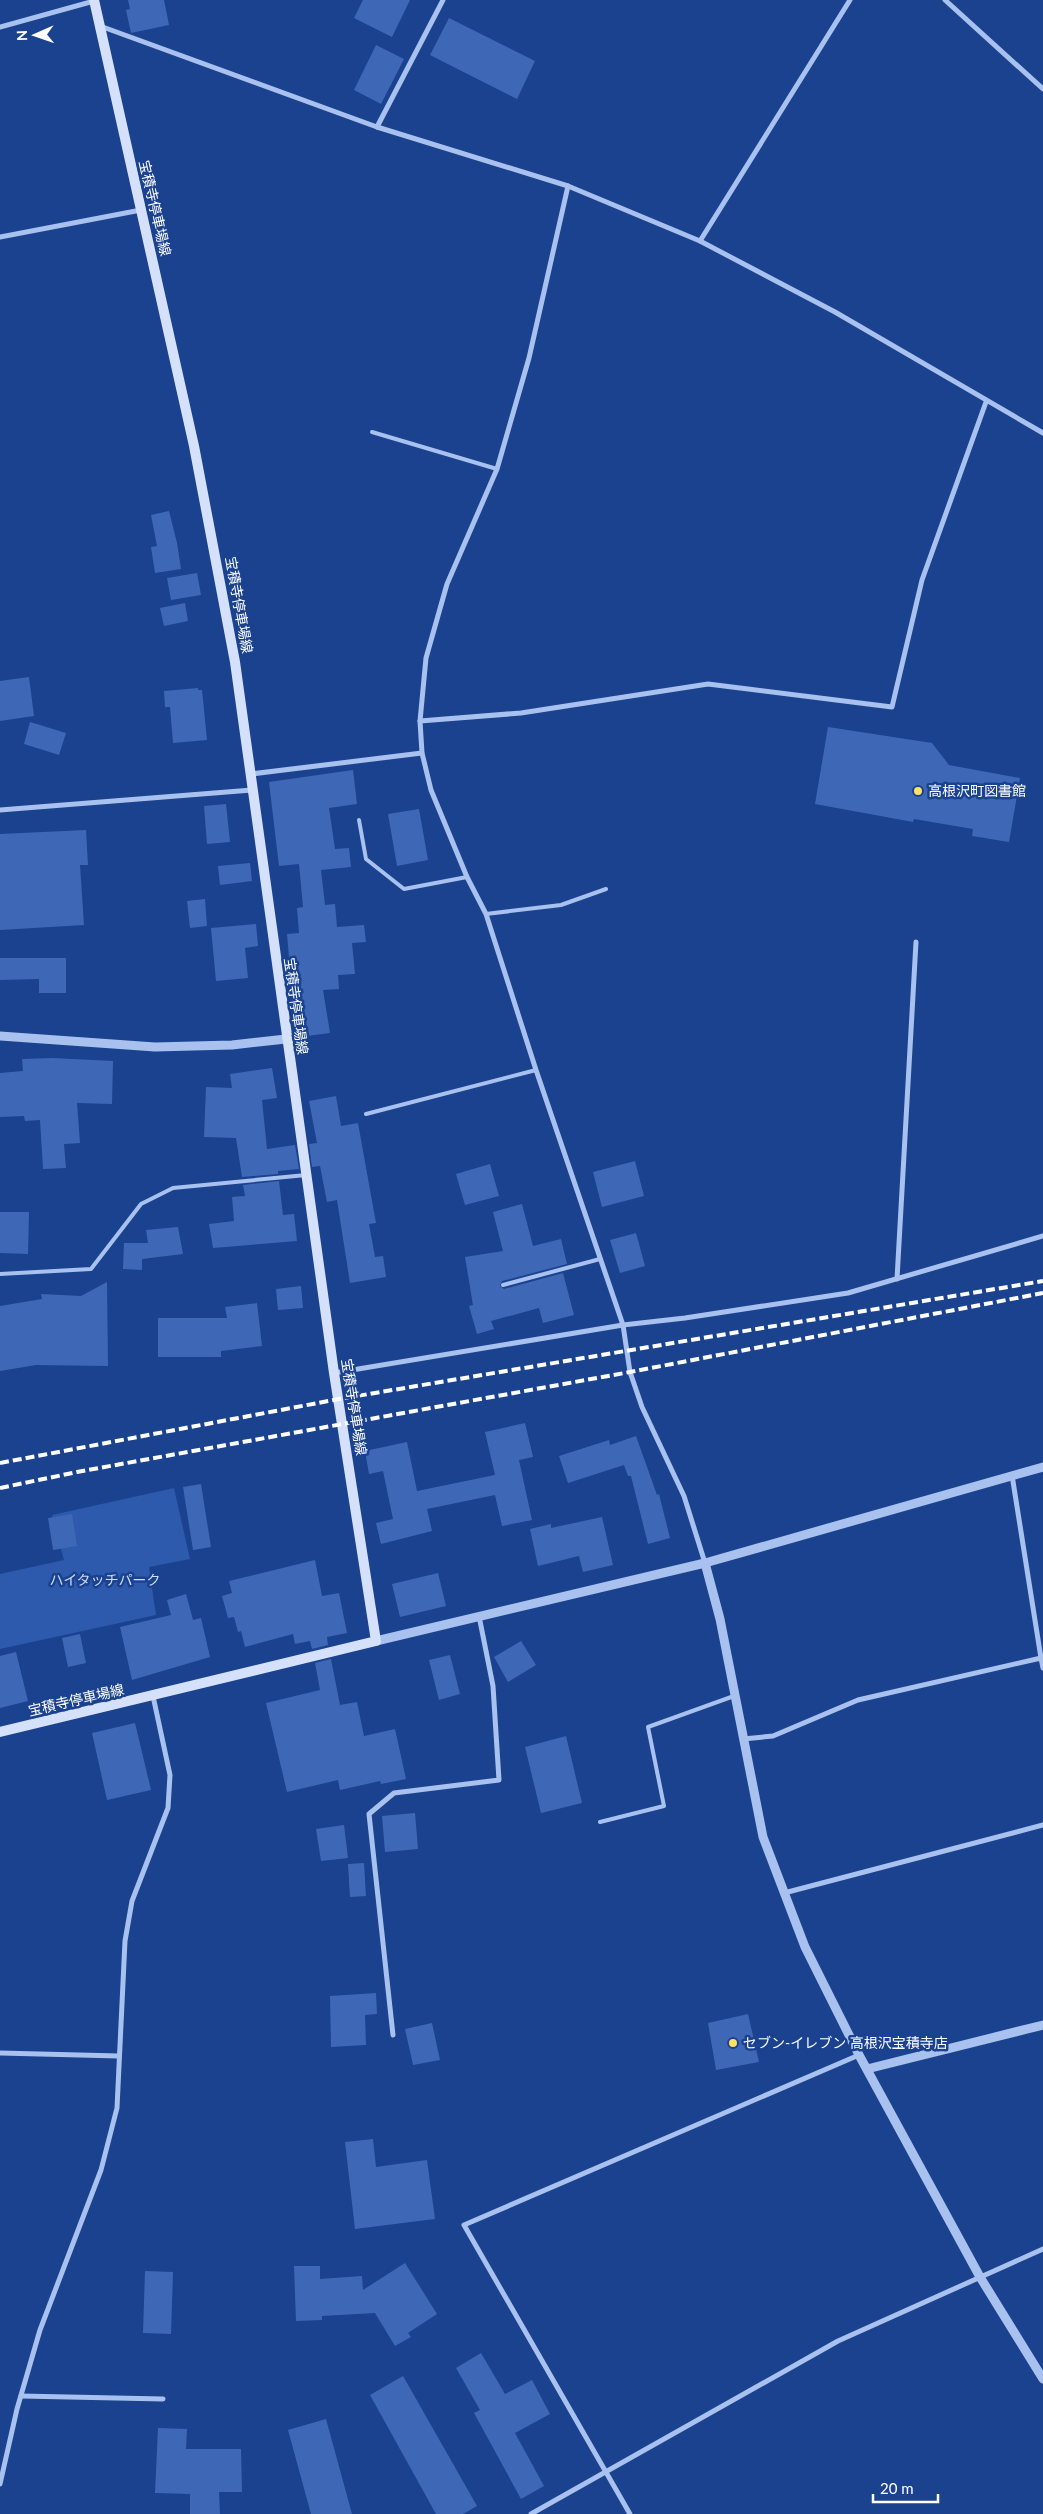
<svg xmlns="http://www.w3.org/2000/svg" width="1043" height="2514" viewBox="0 0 1043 2514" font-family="Lato,'Noto Sans JP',sans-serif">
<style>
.green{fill:#2d5aad}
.building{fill:#3e68b5}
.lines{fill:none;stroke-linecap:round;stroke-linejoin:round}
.service{stroke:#a8c1ee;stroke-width:4}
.minor{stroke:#a8c1ee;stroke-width:5}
.tertiary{stroke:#a8c1ee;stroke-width:9}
.secondary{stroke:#d5e1fa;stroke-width:10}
.rail{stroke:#fff;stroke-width:4;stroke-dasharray:9 4;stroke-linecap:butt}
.poi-dot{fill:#ffe165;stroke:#1a428f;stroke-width:2}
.labels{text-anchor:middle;stroke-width:5;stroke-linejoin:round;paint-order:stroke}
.street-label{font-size:14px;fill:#fff;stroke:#1a428f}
.poi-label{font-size:14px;fill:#fff;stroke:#1a428f;text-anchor:start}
.park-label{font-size:14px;fill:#cedefa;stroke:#1a428f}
</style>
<rect width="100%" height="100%" fill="#1a428f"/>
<!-- green -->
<polygon class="green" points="174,1488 190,1559 149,1567 156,1615 0,1649 0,1574 64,1560 52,1515"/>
<!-- building -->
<g class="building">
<polygon points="128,0 164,0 169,25 131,33 126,10 130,9"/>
<polygon points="363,0 410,0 392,37 354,18"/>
<polygon points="449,18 535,61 517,99 430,55"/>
<polygon points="376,45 404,59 381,104 354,90"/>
<polygon points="169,511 177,543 181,569 155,573 151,547 157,546 151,515"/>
<polygon points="197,573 201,595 171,600 167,578"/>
<polygon points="185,603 188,621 164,626 160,608"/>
<polygon points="29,677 34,716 0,721 0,681"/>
<polygon points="198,688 198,690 202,690 207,740 173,743 170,707 165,707 164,691"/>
<polygon points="30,722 66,733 59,755 24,744"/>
<polygon points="828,727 932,743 949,765 1020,778 1009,842 972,836 973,829 914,819 913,822 815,804"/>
<polygon points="353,770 357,804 329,808 335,849 349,848 351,867 321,870 325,905 335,904 337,927 364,925 366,942 352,943 355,974 338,975 339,989 323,990 330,1033 307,1036 301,991 292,992 287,934 299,933 297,908 303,907 299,864 279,866 269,782"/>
<polygon points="226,804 230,842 207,844 204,806"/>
<polygon points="419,809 428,860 397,866 388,814"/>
<polygon points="86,830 88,865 80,865 84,925 0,930 0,834"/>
<polygon points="250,863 252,881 220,885 218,866"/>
<polygon points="205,899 207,926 190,928 187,901"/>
<polygon points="256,924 258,946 245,948 248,978 216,981 211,928"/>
<polygon points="0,958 66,958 66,993 39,993 39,979 0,980"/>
<polygon points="52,1058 113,1061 112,1104 77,1103 80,1143 64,1144 66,1168 43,1169 40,1120 25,1121 24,1116 0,1117 0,1073 23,1071 22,1059"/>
<polygon points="272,1068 277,1098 262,1100 267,1149 295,1145 299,1169 278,1171 278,1174 242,1177 236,1138 204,1137 206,1087 232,1088 230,1074"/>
<polygon points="336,1096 341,1126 358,1123 376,1223 369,1224 375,1257 383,1256 386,1277 350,1283 337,1200 327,1202 320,1166 312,1167 309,1144 317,1143 309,1101"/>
<polygon points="635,1161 644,1196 602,1207 593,1172"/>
<polygon points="490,1164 499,1196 465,1205 456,1174"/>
<polygon points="279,1181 283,1215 294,1214 297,1241 213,1248 209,1224 234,1221 232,1197 245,1196 243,1185"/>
<polygon points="522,1204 533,1246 561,1239 567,1264 502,1281 500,1286 504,1289 563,1273 574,1315 543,1323 539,1308 491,1321 494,1329 477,1334 469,1306 473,1305 465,1257 503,1251 493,1212"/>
<polygon points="0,1212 29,1212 28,1254 0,1253"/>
<polygon points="178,1227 183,1254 142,1259 142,1270 123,1269 124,1243 148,1243 146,1230"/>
<polygon points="636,1233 645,1266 620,1273 610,1240"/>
<polygon points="107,1282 108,1366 36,1365 0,1371 0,1306 42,1299 41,1294 81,1296"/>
<polygon points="301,1286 303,1308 278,1310 276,1289"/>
<polygon points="257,1303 262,1346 221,1351 221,1357 158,1357 158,1318 227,1318 225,1307"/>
<polygon points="525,1423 533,1457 519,1460 532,1520 502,1526 495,1495 427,1509 432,1531 381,1544 376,1523 393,1519 383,1471 369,1474 365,1451 407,1442 417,1491 495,1475 485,1432"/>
<polygon points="636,1436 657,1495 659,1494 670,1538 648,1544 631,1476 628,1476 624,1465 568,1483 559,1456 609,1440 610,1445"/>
<polygon points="201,1484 211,1547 193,1550 183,1487"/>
<polygon points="72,1514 77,1546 53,1550 48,1518"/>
<polygon points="602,1517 613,1565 583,1572 579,1556 538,1566 530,1529 551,1524 551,1528"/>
<polygon points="315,1560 322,1596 339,1593 347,1633 327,1637 328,1645 312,1649 310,1641 295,1644 293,1634 245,1647 241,1631 238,1632 234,1617 228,1618 222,1596 232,1593 229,1581"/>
<polygon points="438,1573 446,1606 400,1617 392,1584"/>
<polygon points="186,1594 193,1620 201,1618 210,1657 132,1680 120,1627 171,1615 167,1600"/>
<polygon points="80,1634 86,1663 68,1667 62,1638"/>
<polygon points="521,1641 536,1665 508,1682 494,1657"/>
<polygon points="16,1652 28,1701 0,1708 0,1656"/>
<polygon points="450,1655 460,1694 439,1700 429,1660"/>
<polygon points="331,1659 340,1705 357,1702 364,1736 395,1729 406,1779 381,1784 380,1781 340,1790 338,1780 287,1792 266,1703 320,1690 315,1663"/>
<polygon points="135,1723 151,1790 107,1800 92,1733"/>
<polygon points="566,1736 582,1803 541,1813 525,1747"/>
<polygon points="415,1813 418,1849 385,1852 382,1816"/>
<polygon points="344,1825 348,1858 321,1861 316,1829"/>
<polygon points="364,1863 366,1896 350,1897 348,1864"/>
<polygon points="376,1993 377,2014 365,2015 366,2045 331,2047 330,1996"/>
<polygon points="748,2014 759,2062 716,2070 708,2023"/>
<polygon points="432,2023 440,2060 413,2065 405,2029"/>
<polygon points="373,2139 376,2167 427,2160 435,2219 355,2229 345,2142"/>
<polygon points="405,2263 437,2314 408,2333 411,2337 395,2346 375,2313 322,2316 322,2320 296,2321 294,2266 320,2266 320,2279 362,2276 363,2290"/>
<polygon points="145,2271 173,2272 171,2334 143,2333"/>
<polygon points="481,2353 505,2394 532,2380 550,2414 515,2433 544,2486 521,2499 474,2413 480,2410 456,2368"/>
<polygon points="403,2376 477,2506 463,2514 436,2514 370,2395"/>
<polygon points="326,2419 352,2514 311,2514 288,2430"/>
<polygon points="158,2428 187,2429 186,2449 241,2449 242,2492 219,2492 220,2514 190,2514 190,2494 155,2493"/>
</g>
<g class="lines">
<!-- service -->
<g class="service">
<polyline points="372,432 497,469"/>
<polyline points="359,820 366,859 404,889 467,877"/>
<polyline points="486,914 561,905 606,889"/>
<polyline points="366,1114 536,1070"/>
<polyline points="0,1274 91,1269 141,1204 173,1188 306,1175"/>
<polyline points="503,1285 600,1259"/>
<polyline points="600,1822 664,1806 648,1727 734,1696"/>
</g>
<!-- minor -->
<g class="minor">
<polyline points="945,0 1043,89"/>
<polyline points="100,26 377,127 568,186 700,241 835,312 1043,433"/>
<polyline points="0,27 94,1"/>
<polyline points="377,127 443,0"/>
<polyline points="568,186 529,358 497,469 447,584 426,658 420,721 422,753 431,790 467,877 486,914 536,1070 623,1325 630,1372 642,1407 684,1496 705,1563"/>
<polyline points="0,237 141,210"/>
<polyline points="700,241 850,0"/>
<polyline points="420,721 521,713 708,684 892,707 922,580 986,402"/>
<polyline points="251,774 422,753"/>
<polyline points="0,810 252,790"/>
<polyline points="897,1279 916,942"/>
<polyline points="334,1373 623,1325 685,1318 848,1293 1043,1236"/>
<polyline points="1012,1475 1041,1658"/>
<polyline points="743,1739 773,1736 858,1700 1041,1658 1043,1668"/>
<polyline points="784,1893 1043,1825"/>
<polyline points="393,2035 369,1814 394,1793 499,1780 493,1686 479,1616"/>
<polyline points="0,2053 119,2056"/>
<polyline points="21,2396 163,2399"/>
<polyline points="0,2484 17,2409 40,2330 101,2170 117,2108 125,1941 132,1901 168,1808 170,1775 153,1696"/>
<polyline points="531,2514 838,2341 1043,2249"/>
<polyline points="630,2514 464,2225 859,2055"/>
</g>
<!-- tertiary -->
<g class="tertiary">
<polyline points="0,1036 155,1047 232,1045 286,1039"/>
<polyline points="705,1563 720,1619 763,1837 805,1947 859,2055 980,2277 1043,2379"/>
<polyline points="376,1641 705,1563 1043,1467"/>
<polyline points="867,2069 1043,2025"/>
</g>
<!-- secondary -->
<polyline class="secondary" points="0,1732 376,1641 334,1373 235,662 194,446 94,0"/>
<!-- rail -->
<g class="rail">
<polyline points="0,1463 339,1399 1043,1281"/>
<polyline points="0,1488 77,1472 630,1372 1043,1293"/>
</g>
</g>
<!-- markers -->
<g class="poi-dot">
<circle cx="918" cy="791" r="5"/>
<circle cx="733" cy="2043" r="5"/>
</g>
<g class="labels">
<!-- street labels -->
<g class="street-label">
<text transform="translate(155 208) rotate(77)" y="5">宝積寺停車場線</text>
<text transform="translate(239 605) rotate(80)" y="5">宝積寺停車場線</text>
<text transform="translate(296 1006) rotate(82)" y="5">宝積寺停車場線</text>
<text transform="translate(354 1407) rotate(81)" y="5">宝積寺停車場線</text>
<text transform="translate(76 1700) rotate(-13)" y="5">宝積寺停車場線</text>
</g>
<!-- poi labels -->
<g class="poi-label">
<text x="928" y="796">高根沢町図書館</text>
<text x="743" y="2048">セブン-イレブン 高根沢宝積寺店</text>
</g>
<!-- park labels -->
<g class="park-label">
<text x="105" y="1585">ハイタッチパーク</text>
</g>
</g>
<!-- north arrow -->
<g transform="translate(35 35) rotate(268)" stroke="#1a428f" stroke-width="4" paint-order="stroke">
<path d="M0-4L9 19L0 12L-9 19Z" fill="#ffffff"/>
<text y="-8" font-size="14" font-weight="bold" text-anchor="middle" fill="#ffffff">N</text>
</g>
<!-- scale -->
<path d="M873 2494v8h65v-8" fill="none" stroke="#ffffff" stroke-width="2.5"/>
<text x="880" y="2494" font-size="15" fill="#ffffff" stroke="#1a428f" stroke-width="4" paint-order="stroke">20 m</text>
</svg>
